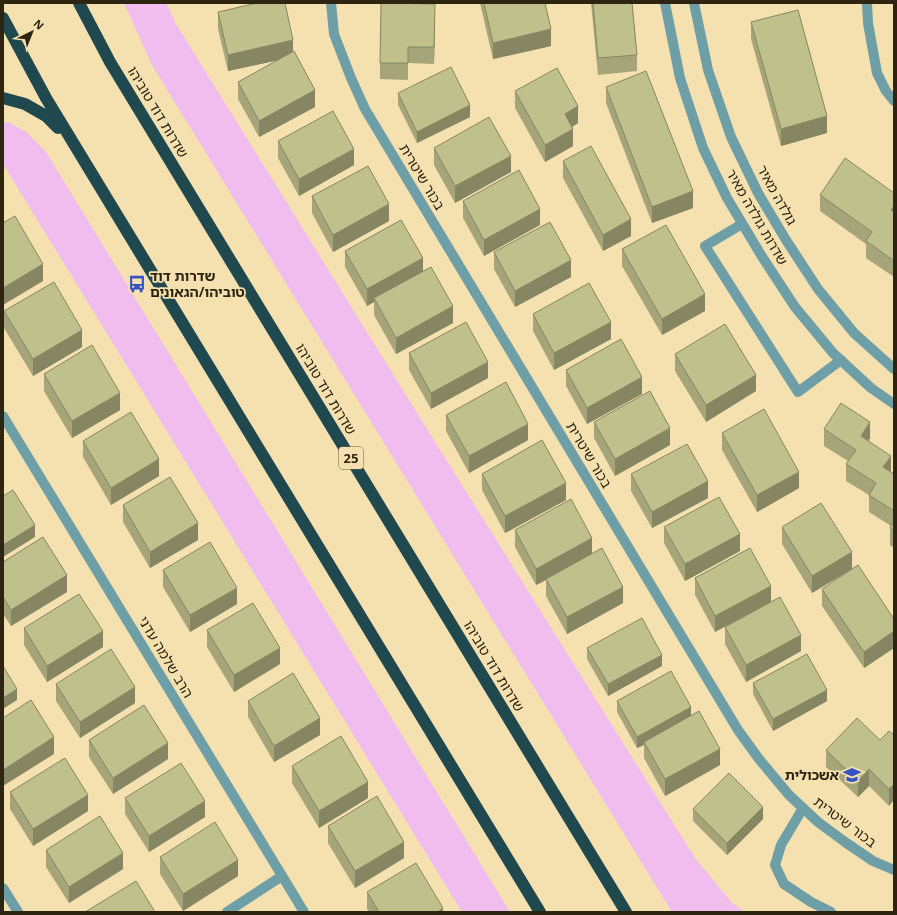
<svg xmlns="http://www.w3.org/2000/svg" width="897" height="915" viewBox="0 0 897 915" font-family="Georgia,'Noto Sans Hebrew',serif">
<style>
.green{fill:#f0bdee}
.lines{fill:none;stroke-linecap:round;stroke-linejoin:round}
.minor{stroke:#6e9fa7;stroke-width:10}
.highway{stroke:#1f494f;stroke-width:12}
.wall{fill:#a5a579}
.shaded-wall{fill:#868663}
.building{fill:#c0c08d;stroke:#868663}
.labels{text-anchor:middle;stroke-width:3.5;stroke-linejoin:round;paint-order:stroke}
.shield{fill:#f5e0af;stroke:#695d40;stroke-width:1}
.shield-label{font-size:13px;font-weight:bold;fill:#2d2511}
.street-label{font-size:14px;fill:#2d2511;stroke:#f5e0af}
.poi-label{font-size:14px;font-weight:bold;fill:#2d2511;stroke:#f5e0af;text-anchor:start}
</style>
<rect width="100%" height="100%" fill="#f5e0af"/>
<!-- green -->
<g class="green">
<polygon points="124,3 166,3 176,24 427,429 695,858 732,903 745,912 672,912 152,65"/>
<polygon points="8,122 26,132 46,152 510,912 462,912 3,164 3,123"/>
</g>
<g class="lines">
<!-- minor -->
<g class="minor">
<polyline points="331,3 334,34 351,78 365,109 738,730 759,759 789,795 818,822 845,842 873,861 894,870"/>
<polyline points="665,3 680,78 703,148 727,198 761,255 795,307 833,353 871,388 894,404"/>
<polyline points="694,3 708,70 731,137 758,193 786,240 818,289 854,333 894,369"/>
<polyline points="867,3 868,23 877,73 886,91 894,101"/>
<polyline points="742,224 705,246 798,392 841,360"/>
<polyline points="3,416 304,912"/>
<polyline points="803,808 781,845 775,865 784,884 811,902 831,912"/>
<polyline points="3,888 18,912"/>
<polyline points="227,912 282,876"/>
</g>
<!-- highway -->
<g class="highway">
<polyline points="79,3 110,62 626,912"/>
<polyline points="3,18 46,98 540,912"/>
<polyline points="3,98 25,104 46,116 58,128"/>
</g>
</g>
<!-- wall -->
<g class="wall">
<polygon points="408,3 421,3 421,4 435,21 434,64 408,63 408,80 380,79 380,63 410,4"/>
<polygon points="480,3 545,3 551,46 493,59"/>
<polygon points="591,3 632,3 637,55 637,71 598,75"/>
<polygon points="218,12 293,52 315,107 259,137 238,99 238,82 278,60 228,71 218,29"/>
<polygon points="751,22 827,133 781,146 751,39"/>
<polygon points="606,87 693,208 652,223 606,103"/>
<polygon points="515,91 578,123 572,127 573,146 545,162 515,108"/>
<polygon points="398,93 470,117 417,143 398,105"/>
<polygon points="278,141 354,165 299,196 278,158"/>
<polygon points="434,148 511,172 455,203 434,165"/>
<polygon points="563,161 631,236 603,251 563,178"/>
<polygon points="894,193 894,277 866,258 866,244 820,211 820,195"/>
<polygon points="312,196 389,221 333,252 312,213"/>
<polygon points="463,201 540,225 484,256 463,218"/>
<polygon points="622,249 705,311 662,335 622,266"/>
<polygon points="345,251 423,271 453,323 396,354 374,315 374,302 367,306 345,267"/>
<polygon points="494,252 571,277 515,307 494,269"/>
<polygon points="4,311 82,347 33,376 4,328"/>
<polygon points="533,314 611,339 554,370 533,331"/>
<polygon points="409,353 488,378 431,409 409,370"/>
<polygon points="675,354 756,391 706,422 675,371"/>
<polygon points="566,370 642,394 587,424 566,386"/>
<polygon points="44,374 120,410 72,438 44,391"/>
<polygon points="446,415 528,440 469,473 446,431"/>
<polygon points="594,422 670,445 615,476 594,438"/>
<polygon points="824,429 870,438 869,441 891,472 894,474 894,548 890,545 890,528 891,526 869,512 869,495 846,481 846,464 848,461 824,446"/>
<polygon points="722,433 799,488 757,512 722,450"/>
<polygon points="83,441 159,476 111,505 83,457"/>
<polygon points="482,474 566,500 505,533 482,490"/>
<polygon points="631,474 708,498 652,528 631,491"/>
<polygon points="123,505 198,540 150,568 123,522"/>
<polygon points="664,527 740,551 685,581 664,543"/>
<polygon points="782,527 852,569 812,593 782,544"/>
<polygon points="515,530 592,553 623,603 567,634 546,596 546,580 536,585 515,547"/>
<polygon points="750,548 715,632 695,595 695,578"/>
<polygon points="3,562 67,592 11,626 3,614"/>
<polygon points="163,570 237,604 190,632 163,587"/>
<polygon points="822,589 894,619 894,648 864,668 822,606"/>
<polygon points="725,627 801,651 746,682 725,644"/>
<polygon points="24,628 103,647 47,682 24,645"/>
<polygon points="207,630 280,664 234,692 207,647"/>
<polygon points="587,648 662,666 608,696 587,659"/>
<polygon points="753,683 827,701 773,731 753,694"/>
<polygon points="56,684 135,703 80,738 56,701"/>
<polygon points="248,701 320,735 274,762 248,717"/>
<polygon points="617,701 691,715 720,765 665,796 644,758 644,745 637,748 617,712"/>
<polygon points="889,731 889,806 869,786 858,797 826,767 826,750 880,740"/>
<polygon points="89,740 168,759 113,794 89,757"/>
<polygon points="292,766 368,798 319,828 292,783"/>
<polygon points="10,792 88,811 33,846 10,809"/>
<polygon points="125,798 205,817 149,852 125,814"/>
<polygon points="693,809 763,819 727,855 693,821"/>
<polygon points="328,826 404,858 355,888 328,843"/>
<polygon points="46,850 123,869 69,903 46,867"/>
<polygon points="160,857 238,876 183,911 160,874"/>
<polygon points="367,892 443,912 369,912 367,909"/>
</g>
<!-- shaded-wall -->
<g class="shaded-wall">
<polygon points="435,4 435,21 434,64 434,47"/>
<polygon points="551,29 551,46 493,59 493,43"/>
<polygon points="293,40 293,57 228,71 228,55"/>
<polygon points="315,90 315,107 259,137 259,121"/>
<polygon points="470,105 470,117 417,143 417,132"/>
<polygon points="578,106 578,123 565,131 565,114"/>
<polygon points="827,116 827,133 781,146 781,129"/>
<polygon points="573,129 573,146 545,162 545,145"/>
<polygon points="354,149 354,165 299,196 299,179"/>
<polygon points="511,156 511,172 455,203 455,186"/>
<polygon points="693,191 693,208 652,223 652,207"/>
<polygon points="389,204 389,221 333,252 333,235"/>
<polygon points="894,206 894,222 891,210"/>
<polygon points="540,209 540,225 484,256 484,240"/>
<polygon points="631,219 631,236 603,251 603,235"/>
<polygon points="423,258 423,275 374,298 374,302 367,306 367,289"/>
<polygon points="571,260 571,277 515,307 515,291"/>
<polygon points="43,264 43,281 3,305 3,288"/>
<polygon points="705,294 705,311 662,335 662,319"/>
<polygon points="453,306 453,323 396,354 396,338"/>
<polygon points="611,322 611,339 554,370 554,353"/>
<polygon points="82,330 82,347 33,376 33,359"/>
<polygon points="488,362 488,378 431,409 431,393"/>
<polygon points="756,375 756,391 706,422 706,405"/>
<polygon points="642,377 642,394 587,424 587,408"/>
<polygon points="120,393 120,410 72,438 72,421"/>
<polygon points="870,422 870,438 861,453 861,436"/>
<polygon points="528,424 528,440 469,473 469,456"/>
<polygon points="670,428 670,445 615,476 615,459"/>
<polygon points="891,456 891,472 883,467"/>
<polygon points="159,459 159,476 111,505 111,488"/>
<polygon points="799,472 799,488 757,512 757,495"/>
<polygon points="708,481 708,498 652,528 652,512"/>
<polygon points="566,483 566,500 505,533 505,516"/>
<polygon points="198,523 198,540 150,568 150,552"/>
<polygon points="35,525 35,537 3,557 3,545"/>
<polygon points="740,534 740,551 685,581 685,564"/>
<polygon points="592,538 592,555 546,579 546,580 536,585 536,569"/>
<polygon points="852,552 852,569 812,593 812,576"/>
<polygon points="67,575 67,592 11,626 11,610"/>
<polygon points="771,586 771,602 715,632 715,616"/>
<polygon points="623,587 623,603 567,634 567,617"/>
<polygon points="237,588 237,604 190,632 190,615"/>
<polygon points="103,631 103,647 47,682 47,666"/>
<polygon points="894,631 894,648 864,668 864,652"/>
<polygon points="801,635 801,651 746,682 746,665"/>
<polygon points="280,648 280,664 234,692 234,675"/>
<polygon points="662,655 662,666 608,696 608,684"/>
<polygon points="135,687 135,703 80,738 80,722"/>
<polygon points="17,689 17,700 3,709 3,698"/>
<polygon points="827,690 827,701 773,731 773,719"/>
<polygon points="691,707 691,719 644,742 644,745 637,748 637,737"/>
<polygon points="320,718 320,735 274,762 274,746"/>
<polygon points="54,737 54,754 3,786 3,770"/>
<polygon points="168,743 168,759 113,794 113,778"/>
<polygon points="720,749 720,765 665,796 665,779"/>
<polygon points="869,769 869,786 858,797 858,781"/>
<polygon points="368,782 368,798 319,828 319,811"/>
<polygon points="894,784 894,800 889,806 889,789"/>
<polygon points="88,795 88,811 33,846 33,829"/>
<polygon points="205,801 205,817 149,852 149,836"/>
<polygon points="763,807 763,819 727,855 727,843"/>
<polygon points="404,842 404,858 355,888 355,871"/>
<polygon points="123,853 123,869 69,903 69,887"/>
<polygon points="238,860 238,876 183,911 183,894"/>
<polygon points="443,908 443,912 437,912"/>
</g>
<!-- building -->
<g class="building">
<polygon points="257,3 285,3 293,40 228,55 218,12"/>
<polygon points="381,3 435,4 434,47 408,47 408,63 380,63"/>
<polygon points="484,3 545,3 551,29 493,43"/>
<polygon points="593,3 632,3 637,55 598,58"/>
<polygon points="798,10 827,116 781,129 751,22"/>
<polygon points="294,51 315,90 259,121 238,82"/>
<polygon points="451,67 470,105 417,132 398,93"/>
<polygon points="557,68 578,106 565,114 573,129 545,145 515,91"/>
<polygon points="646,71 693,191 652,207 606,87"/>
<polygon points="333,111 354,149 299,179 278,141"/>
<polygon points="489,117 511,156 455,186 434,148"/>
<polygon points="591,146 631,219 603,235 563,161"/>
<polygon points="845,158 894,193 894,206 891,210 894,212 894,261 866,241 872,232 820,195"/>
<polygon points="368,166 389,204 333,235 312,196"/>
<polygon points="519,170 540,209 484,240 463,201"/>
<polygon points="15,216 43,264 3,288 3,223"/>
<polygon points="401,220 423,258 367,289 345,251"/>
<polygon points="550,222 571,260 515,291 494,252"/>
<polygon points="666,225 705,294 662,319 622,249"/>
<polygon points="431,267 453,306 396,338 374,298"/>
<polygon points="54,282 82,330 33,359 4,311"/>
<polygon points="589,283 611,322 554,353 533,314"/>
<polygon points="466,322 488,362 431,393 409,353"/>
<polygon points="725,324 756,375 706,405 675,354"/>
<polygon points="621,339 642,377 587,408 566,370"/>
<polygon points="92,345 120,393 72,421 44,374"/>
<polygon points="506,382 528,424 469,456 446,415"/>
<polygon points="650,391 670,428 615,459 594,422"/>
<polygon points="841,403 870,422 861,436 891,456 883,467 894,474 894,511 869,495 876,483 846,464 856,450 824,429"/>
<polygon points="764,409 799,472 757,495 722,433"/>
<polygon points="131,412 159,459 111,488 83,441"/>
<polygon points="542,440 566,483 505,516 482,474"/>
<polygon points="687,444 708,481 652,512 631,474"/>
<polygon points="170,477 198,523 150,552 123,505"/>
<polygon points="13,490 35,525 3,545 3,496"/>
<polygon points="719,497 740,534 685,564 664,527"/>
<polygon points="571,499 592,538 536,569 515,530"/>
<polygon points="821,503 852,552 812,576 782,527"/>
<polygon points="894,521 894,531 890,528"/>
<polygon points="43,537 67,575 11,610 3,597 3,562"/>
<polygon points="210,542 237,588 190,615 163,570"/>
<polygon points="602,548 623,587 567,617 546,579"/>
<polygon points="750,548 771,586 715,616 695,578"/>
<polygon points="858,565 894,619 894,631 864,652 822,589"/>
<polygon points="79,594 103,631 47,666 24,628"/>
<polygon points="780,597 801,635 746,665 725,627"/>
<polygon points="253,603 280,648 234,675 207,630"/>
<polygon points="642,618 662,655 608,684 587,648"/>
<polygon points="111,649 135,687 80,722 56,684"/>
<polygon points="807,654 827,690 773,719 753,683"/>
<polygon points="3,666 17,689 3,698"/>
<polygon points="671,671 691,707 637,737 617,701"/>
<polygon points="293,673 320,718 274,746 248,701"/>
<polygon points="31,700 54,737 3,770 3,718"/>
<polygon points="144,705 168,743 113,778 89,740"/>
<polygon points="699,711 720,749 665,779 644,742"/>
<polygon points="857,718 880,740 889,731 894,735 894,784 889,789 869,769 858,781 826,750"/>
<polygon points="341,736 368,782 319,811 292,766"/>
<polygon points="65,758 88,795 33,829 10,792"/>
<polygon points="181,763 205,801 149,836 125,798"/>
<polygon points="729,773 763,807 727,843 693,809"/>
<polygon points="377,796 404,842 355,871 328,826"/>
<polygon points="100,816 123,853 69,887 46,850"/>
<polygon points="215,822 238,860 183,894 160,857"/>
<polygon points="416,863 443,908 437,912 379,912 367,892"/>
<polygon points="136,881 155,912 85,912"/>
</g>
<!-- icons -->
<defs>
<g id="bus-bare" transform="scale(1.38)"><path d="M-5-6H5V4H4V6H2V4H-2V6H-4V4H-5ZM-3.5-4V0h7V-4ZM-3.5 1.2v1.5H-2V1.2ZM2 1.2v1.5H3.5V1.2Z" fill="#3353c4" stroke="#f5e0af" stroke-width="2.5" paint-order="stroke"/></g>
<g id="school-bare" transform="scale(1.38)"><path d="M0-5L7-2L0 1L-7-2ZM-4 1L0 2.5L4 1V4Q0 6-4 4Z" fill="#3353c4" stroke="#f5e0af" stroke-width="2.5" paint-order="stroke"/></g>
</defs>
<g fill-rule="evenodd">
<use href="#bus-bare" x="137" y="284"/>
<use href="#school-bare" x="852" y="775"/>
</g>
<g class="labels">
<!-- shield labels -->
<rect class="shield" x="339" y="447" width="24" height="22" rx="3"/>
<g class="shield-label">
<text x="351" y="463">25</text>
</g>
<!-- street labels -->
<g class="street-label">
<text transform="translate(158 112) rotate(59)" y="5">שדרות דוד טוביהו</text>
<text transform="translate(422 177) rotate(59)" y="5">בכור שיטרית</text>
<text transform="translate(777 195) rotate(61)" y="5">גולדה מאיר</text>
<text transform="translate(757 217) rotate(60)" y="5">שדרות גולדה מאיר</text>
<text transform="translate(326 389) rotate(59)" y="5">שדרות דוד טוביהו</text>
<text transform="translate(589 455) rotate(59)" y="5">בכור שיטרית</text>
<text transform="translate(166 657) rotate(59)" y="5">הרב שלמה עדני</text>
<text transform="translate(494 666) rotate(59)" y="5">שדרות דוד טוביהו</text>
<text transform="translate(845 822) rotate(37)" y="5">בכור שיטרית</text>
</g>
<!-- poi labels -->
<g class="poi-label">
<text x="150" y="281">שדרות דוד<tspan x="150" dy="16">טוביהו/הגאונים</tspan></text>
<text x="839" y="780" text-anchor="end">אשכולית</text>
</g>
</g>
<!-- border -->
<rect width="897" height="915" fill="none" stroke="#2d2511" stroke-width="8"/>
<!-- north arrow -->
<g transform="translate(32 32) rotate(43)" stroke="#f5e0af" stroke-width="3" paint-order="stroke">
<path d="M0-3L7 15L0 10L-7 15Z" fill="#2d2511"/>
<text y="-6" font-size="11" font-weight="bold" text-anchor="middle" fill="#2d2511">N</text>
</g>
</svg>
